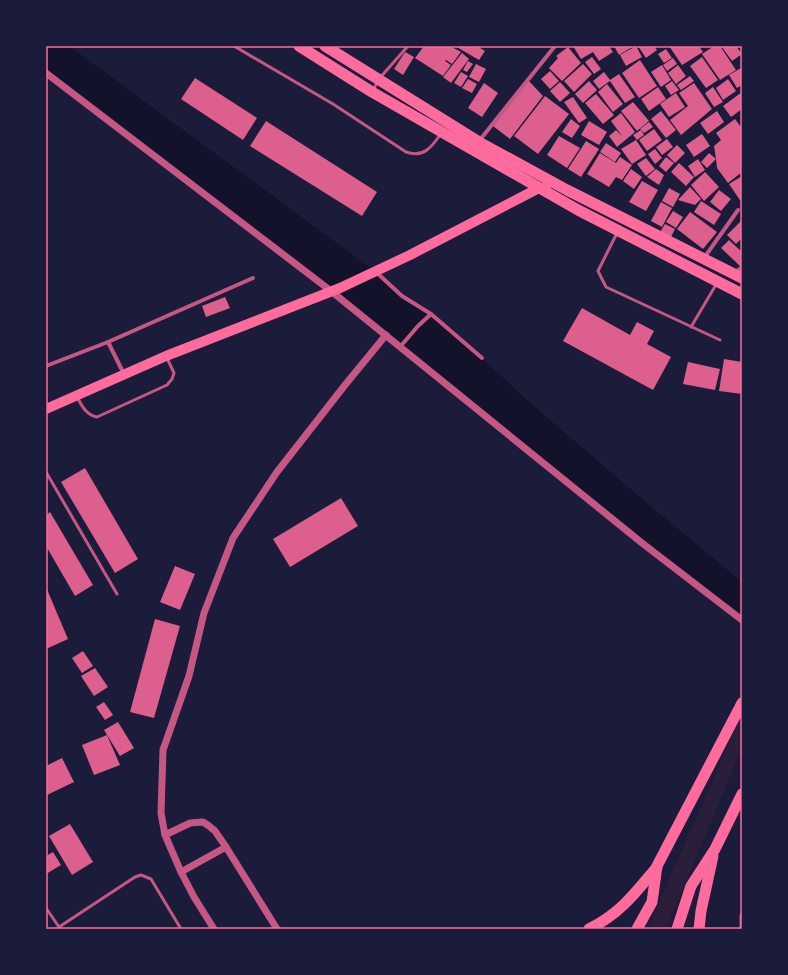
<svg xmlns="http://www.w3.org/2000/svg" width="788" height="975" viewBox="0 0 788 975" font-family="Mulish,sans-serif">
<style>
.green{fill:#2a1e3b}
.water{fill:#12122b}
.building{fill:#dd5f8e}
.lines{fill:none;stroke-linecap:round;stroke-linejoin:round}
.service{stroke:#c65784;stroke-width:3}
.minor{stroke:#c65784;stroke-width:4}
.tertiary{stroke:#c65784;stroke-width:7}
.primary{stroke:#ff6b9d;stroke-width:10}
.trunk{stroke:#ff6b9d;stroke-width:11}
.neatline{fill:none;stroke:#ff6b9d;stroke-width:1.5}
</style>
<rect width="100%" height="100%" fill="#1b1b3a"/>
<!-- green -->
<polygon class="green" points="742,714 742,748 666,929 658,929 649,925"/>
<!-- water -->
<polygon class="water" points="46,46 69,46 341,246 375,272 391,286 431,314 482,358 529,402 649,505 742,582 742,620 331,291 46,73"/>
<!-- building -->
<g class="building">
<polygon points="424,46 450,46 461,52 452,64 446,60 445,61 451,65 443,76 415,58"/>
<polygon points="455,46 477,46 485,51 479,60"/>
<polygon points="573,46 609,46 613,52 599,61 593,52 581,59"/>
<polygon points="614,46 634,46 619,55"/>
<polygon points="636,46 642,57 626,66 620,55"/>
<polygon points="638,46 654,46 657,50 646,58"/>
<polygon points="669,46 699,46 703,52 682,65"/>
<polygon points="714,46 720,46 736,70 720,80 702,54"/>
<polygon points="721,46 736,46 742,54 732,61"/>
<polygon points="568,47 581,63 562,81 549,68 558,58 556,56"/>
<polygon points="666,49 672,58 664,63 658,54"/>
<polygon points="405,52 414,57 403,75 394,69"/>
<polygon points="462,53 469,59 451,83 443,77"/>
<polygon points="592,57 601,69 594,74 585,62"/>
<polygon points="702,57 718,80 706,88 690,66"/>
<polygon points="673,58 677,64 667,71 663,65"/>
<polygon points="640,60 657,86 639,98 622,73"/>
<polygon points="468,61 473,64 467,72 463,70"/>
<polygon points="476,64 486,69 479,82 469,77"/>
<polygon points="583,64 592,74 574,92 564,81"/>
<polygon points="662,65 671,80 661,87 651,72"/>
<polygon points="678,65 686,76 676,84 668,73"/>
<polygon points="741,68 742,85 737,88 729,75"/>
<polygon points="550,71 559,81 550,89 541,79"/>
<polygon points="461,72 468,76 461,87 454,83"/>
<polygon points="604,72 610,80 619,74 635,97 625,103 610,81 599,89 593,81"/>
<polygon points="690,76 694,81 681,90 677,85"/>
<polygon points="195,78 257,118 243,140 181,99"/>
<polygon points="468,79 477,84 472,93 462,88"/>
<polygon points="728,79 736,91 723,100 716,88"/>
<polygon points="528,80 543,96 510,139 493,126"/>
<polygon points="589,81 597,90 583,103 575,94"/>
<polygon points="672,81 679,90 671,95 665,86"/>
<polygon points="560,82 570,93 560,102 550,91"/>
<polygon points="484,83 498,93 482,117 468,108"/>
<polygon points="694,83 712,109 681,135 670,120 688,106 679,93"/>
<polygon points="607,84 623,104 613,112 598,92"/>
<polygon points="658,87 666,99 649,111 641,99"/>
<polygon points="713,87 723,102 714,107 705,93"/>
<polygon points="742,92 742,109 731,117 723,106"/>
<polygon points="676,93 685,107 669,117 660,104"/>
<polygon points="596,94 614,115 603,124 585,103"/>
<polygon points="545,96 569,114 538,154 514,136"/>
<polygon points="573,97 587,118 579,123 564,102"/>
<polygon points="633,102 649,121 637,131 621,111"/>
<polygon points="661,111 676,130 666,138 651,119"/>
<polygon points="717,111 724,122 708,134 700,123"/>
<polygon points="621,113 635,132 617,147 609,136 616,130 622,136 611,121"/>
<polygon points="571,119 580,126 572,138 562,132"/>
<polygon points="735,119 741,127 742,126 742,172 728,183 717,168 716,159 707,168 701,162 709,153 716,159 714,146 721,140 716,133"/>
<polygon points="266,121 377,192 362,216 250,146"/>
<polygon points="589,121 607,132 599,145 581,135"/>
<polygon points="649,122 653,127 644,133 640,129"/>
<polygon points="654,129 662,140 647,151 639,140"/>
<polygon points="641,130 644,135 637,140 633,135"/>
<polygon points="702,134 710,146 694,157 686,145"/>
<polygon points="559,136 580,148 567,168 547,155"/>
<polygon points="667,139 673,147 662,155 656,147"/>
<polygon points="636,140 646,155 632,164 621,149"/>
<polygon points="586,141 599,149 581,177 568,169"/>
<polygon points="606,143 621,153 615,162 600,152"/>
<polygon points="677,145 685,153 675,163 667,155"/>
<polygon points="655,149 662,158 655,164 648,154"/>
<polygon points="600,153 616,163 620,157 632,165 622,180 616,177 609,187 587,174"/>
<polygon points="666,157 674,163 666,172 659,166"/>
<polygon points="646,158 655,169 646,176 637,164"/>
<polygon points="698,159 705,170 695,177 688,166"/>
<polygon points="679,163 694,177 686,186 671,172"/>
<polygon points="631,169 642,177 634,189 623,181"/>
<polygon points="656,169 664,175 659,185 647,177"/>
<polygon points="705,172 719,187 704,201 691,185"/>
<polygon points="742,176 742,203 729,184"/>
<polygon points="642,181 658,190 646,211 629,202"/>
<polygon points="690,187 701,199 695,205 678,200"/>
<polygon points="669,188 680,194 673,207 662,201"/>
<polygon points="719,190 731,199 721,211 710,202"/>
<polygon points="701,201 721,214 714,225 694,212"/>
<polygon points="661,202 672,208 662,227 651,221"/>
<polygon points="673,211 683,217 676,228 666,222"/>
<polygon points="690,212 717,232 703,249 677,229"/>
<polygon points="742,220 742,238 736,244 727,235"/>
<polygon points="665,224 675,229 671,237 660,232"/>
<polygon points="729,240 742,252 742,265 741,267 721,248"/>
<polygon points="225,297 230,308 206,317 202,306"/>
<polygon points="582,308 630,335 637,322 654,331 647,344 671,357 653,390 563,341"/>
<polygon points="724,359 742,362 742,394 719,391"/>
<polygon points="688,362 720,369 715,390 683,384"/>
<polygon points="85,468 138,559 115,573 61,482"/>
<polygon points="341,498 358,526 290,567 273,539"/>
<polygon points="50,512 93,585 75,596 46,546 46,515"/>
<polygon points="175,566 195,574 180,610 160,602"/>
<polygon points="46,587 68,639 46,649"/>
<polygon points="155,619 180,626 154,718 130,712"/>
<polygon points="83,651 93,666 82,673 72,658"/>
<polygon points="95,668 108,687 94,696 81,676"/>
<polygon points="104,702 113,715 105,720 96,707"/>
<polygon points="118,722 134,748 120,756 104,730"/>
<polygon points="107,735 120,765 94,775 82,745"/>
<polygon points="62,758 74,782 47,795 46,792 46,766"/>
<polygon points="70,824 93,862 72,875 49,836"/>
<polygon points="53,852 61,865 46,874 46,856"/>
</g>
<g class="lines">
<!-- service -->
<g class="service">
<path d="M234,46L333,104L406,152C423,158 431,148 440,135"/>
<polyline points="373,91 378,80 408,46"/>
<polyline points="617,233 598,271 606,287 720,340"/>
<polyline points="691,327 717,283"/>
<path d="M77,397C82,406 86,415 97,417L167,385L172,379L174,373L167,358"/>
<polyline points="46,472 117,594"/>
<polyline points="46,908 59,927"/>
<polyline points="60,929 59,927 135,877 141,875 151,879 181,929"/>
<polyline points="741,929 741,916 742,912"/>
</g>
<!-- minor -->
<g class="minor">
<polyline points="479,141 555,46"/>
<polyline points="704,258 738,210"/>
<polyline points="376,272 402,296 431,314 482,358"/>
<polyline points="734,273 742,267"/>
<polyline points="108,342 124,374"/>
<polyline points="400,347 418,326 431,314"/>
<polyline points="46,366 108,342 253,278"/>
</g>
<!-- tertiary -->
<g class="tertiary">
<polyline points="46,73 331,291 642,543 742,620"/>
<polyline points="165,835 190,823 203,822 209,826 215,831 226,847 277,929"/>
<polyline points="181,872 226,847"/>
<polyline points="214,929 194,897 181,872 165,835 161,813 163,750 189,676 204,613 233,538 277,472 345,385 386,335"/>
</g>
<!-- primary -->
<polyline class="primary" points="46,409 166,356 340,288 410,255 539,188 546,188"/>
<!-- trunk -->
<g class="trunk">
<polyline points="299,46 372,92 578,210 742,294"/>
<polyline points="325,46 479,142 567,190 742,278"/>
<path d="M589,929C621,913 635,893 657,867"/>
<polyline points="637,929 652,902 657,866 742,703"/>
<polyline points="677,929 691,886 715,849 742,794"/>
<polyline points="699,929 701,911 713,856"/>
</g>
</g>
<!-- border -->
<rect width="788" height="975" fill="none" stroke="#1b1b3a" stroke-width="94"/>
<rect x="47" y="47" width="694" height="881" class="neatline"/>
</svg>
